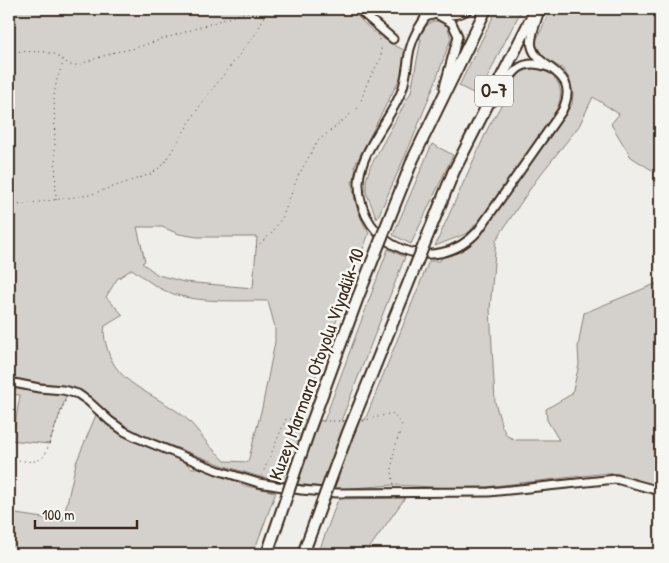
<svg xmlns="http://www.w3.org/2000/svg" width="669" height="563" viewBox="0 0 669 563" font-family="'Patrick Hand',sans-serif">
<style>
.green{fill:#d4d1cc;stroke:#887e75;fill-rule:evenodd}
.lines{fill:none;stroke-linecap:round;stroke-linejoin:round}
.minor-casing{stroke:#3b2a1e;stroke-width:11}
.highway-casing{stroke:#3b2a1e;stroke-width:14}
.path{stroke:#3b2a1e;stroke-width:1;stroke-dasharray:1 4;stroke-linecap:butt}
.minor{stroke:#f6f6f2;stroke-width:7}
.highway{stroke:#f6f6f2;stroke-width:10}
.highway-bridge-casing{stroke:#3b2a1e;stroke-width:14;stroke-linecap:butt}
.highway-bridge{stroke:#f6f6f2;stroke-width:10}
.labels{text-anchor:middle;stroke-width:5;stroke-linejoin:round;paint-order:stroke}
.shield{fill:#f6f6f2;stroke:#73675e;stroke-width:1}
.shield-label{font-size:18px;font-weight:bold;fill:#3b2a1e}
.street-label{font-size:19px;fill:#3b2a1e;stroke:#f6f6f2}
</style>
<rect width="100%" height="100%" fill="#efeeea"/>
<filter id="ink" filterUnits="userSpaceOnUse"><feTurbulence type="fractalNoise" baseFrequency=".02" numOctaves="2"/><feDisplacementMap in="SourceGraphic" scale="10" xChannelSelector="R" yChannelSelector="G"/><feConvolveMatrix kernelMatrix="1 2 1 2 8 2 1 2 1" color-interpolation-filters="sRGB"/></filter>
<g filter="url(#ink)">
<!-- green -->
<g class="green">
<path d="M9,9H351C368,29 382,40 406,51L400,78L354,167L358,166L355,181H352C354,201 358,216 369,233L300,419L324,421L388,249L405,257L341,421L365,420L429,261H440L442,257C458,255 470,246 481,235L572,104L573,93L569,78L563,69L544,58L535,43L551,9H660V175L631,157L611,124L619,114L593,97L579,126L536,180L496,240L490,309L495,402L502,427L507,436L516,440H559L547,420L546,409L572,394L579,365L578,347L584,313L660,282V491L633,484L634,479L620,474L608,473L486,487L452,488L394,485L339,489L296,484L257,476L222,465L133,431L105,413L85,394L74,387L9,379ZM137,227H162L179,234L197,237H257L253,288L184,282L158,275L142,263L145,261ZM132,269C143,277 155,287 168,292C199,304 235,300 268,301L275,327V342L262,408L248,462L225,461C220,455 213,450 208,444C202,437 196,428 189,421C162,395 117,388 107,348C105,340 103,334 105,326L123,315L106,297L117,279Z"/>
<polygon points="497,9 522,9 499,53 479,96 459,86"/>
<polygon points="433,21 441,21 447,25 451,38 436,80 413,138 377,219 366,192 366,181 370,167 411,92 421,39 419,38 426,26"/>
<path d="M533,68C559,72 567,90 555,113L495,202L468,233L435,246L488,128L522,69Z"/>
<polygon points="432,144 453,155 411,244 393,235"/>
<polygon points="9,387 67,394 49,444 9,440 9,424 15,425 20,395 9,394"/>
<polygon points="96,415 130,439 150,448 165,451 178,457 192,468 205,468 222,477 237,481 241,485 276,492 253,554 9,554 9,513 63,521 76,463"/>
<polygon points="405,498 365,554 318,554 337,502 340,499"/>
</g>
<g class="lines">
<!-- minor casing -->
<g class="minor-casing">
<g id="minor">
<polyline points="358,9 393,39"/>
<path d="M432,9C422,21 414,33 410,49C407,62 407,77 402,90C391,120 360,150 359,183C358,247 435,279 478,231L562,111C582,70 538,71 532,47C529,36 538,20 540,9"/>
<path d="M438,9C448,17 459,16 469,9"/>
<polyline points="425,17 436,14 452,23 458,36 444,87"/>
<path d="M493,102C510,80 515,55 548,67"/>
<polyline points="9,382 39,388 63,390 78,394 88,401 110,421 124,431 138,438 217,470 259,483 301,490 337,493 489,492 616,479 660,491"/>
</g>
</g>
<!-- highway casing -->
<g class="highway-casing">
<g id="highway">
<polyline points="413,159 486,9"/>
<polyline points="453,173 536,9"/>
</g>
</g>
<!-- path -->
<g class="path">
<polyline points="9,51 46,52 54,54 70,65 77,65 115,52 132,49 256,9"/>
<polyline points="56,200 54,96 57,79 63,63"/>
<polyline points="9,205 17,205 89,195 151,174 163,165 203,101 257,32 267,9"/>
<polyline points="256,247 272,233 283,216 298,176 318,141 359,107 367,83 381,58 381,46 377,34"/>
<polyline points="323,421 344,421"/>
<path d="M363,421L392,413L402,425C395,447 389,462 394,485"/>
<path d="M9,458C21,460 36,466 45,455L66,399"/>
<polyline points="262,475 286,419 304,420"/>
</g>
<!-- minor -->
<use href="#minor" class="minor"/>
<!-- highway -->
<use href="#highway" class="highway"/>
<!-- highway-bridge casing -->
<g class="highway-bridge-casing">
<g id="highway-bridge">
<polyline points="267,554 311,425 358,297 413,159"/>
<polyline points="303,554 347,435 453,173"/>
</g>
</g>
<!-- highway-bridge -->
<use href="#highway-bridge" class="highway-bridge"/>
</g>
</g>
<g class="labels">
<!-- shield labels -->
<rect class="shield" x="475" y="75.5" width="38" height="31" rx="4"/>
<g class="shield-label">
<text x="494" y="97">O-7</text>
</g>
<!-- street labels -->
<g class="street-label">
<text transform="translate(316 364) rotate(-70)" y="7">Kuzey Marmara Otoyolu Viyadük-10</text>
</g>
</g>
<!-- margin -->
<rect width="669" height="563" fill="none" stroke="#f6f6f2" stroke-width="30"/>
<rect x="15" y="15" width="639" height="533" fill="none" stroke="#3b2a1e" stroke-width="2" filter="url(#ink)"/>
<!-- scale -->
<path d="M35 520v8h102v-8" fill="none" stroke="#3b2a1e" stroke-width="2.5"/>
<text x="42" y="520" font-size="15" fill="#3b2a1e" stroke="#f6f6f2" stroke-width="4" paint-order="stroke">100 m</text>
</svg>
